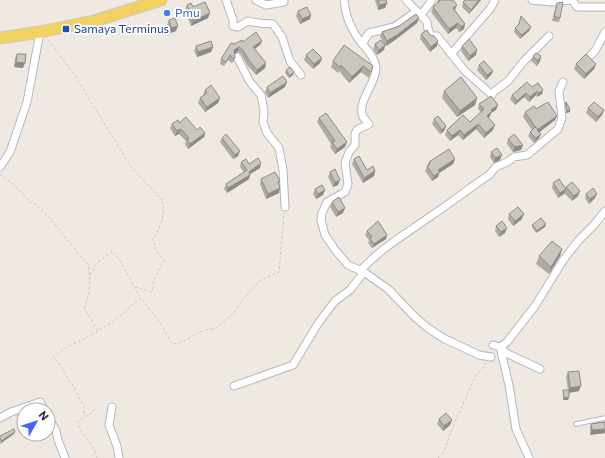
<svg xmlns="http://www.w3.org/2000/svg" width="605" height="458" viewBox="0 0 605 458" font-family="Commissioner,sans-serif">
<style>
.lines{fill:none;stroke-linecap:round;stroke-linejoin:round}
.lane-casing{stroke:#b4b7c1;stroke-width:5.5}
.street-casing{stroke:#b4b7c1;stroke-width:9}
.primary-casing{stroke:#c9c9c9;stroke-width:13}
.path{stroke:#c9c9c9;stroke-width:1;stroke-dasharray:3 2;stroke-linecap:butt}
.lane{stroke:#fff;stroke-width:3.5}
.street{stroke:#fff;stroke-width:7}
.primary{stroke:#f2d163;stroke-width:11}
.wall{fill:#afaba4}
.shaded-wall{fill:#8e8b86}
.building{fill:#cbc7bf;stroke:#8e8b86}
.shop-dot{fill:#3f7fe0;stroke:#fff;stroke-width:1.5}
.transit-dot{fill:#1a4fb4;stroke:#fff;stroke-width:1.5}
.labels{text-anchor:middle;stroke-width:3.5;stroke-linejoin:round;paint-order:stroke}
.shop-label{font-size:12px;fill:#366cbe;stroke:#fff;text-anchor:start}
.transit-label{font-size:12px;fill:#164399;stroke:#fff;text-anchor:start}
</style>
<rect width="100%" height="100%" fill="#efe9e1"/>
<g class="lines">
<!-- lane casing -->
<g class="lane-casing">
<polyline id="lane" points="576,424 605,418"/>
</g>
<!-- street casing -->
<g class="street-casing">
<g id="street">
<path d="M226,0L233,20V26L238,27L248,21C256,23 264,24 273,24L282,37L290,61L301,75"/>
<polyline points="256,0 266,5 284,2 284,0"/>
<path d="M344,0C345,11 348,22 354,32C360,44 375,54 376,68C377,82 356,102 363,117C365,119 367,122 369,124L357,130L355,134V145L349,152L345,163L348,184L345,192L327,202L322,213L321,220L325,235L336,251L348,265L364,272L388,289L416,318L428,328L443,338L479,355L491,357"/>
<polyline points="406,0 427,22 428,29 431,36 437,36 465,71 492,95"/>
<polyline points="532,0 551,2 572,0"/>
<polyline points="572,0 577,7 605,7"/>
<polyline points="421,15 432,0"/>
<polyline points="362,44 369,33 394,27 417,11"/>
<polyline points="451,54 490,9 495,0"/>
<polyline points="591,55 595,51 605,32"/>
<polyline points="237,57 250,82 261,95 264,111 263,122 267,133 279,148 283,170 285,207"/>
<polyline points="491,94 508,81 524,61 549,36"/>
<polyline points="0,167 10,152 27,102 40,32"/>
<path d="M361,270C381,248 407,233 431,216C451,203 469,188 489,175L496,167L509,161L514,157L527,155L558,129L562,118L559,91L563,82"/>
<polyline points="493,345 500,347 507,342 535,306 564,259 578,241 594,225 605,211"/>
<polyline points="500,347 509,385 516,429 529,458"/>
<polyline points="500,347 506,353 540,369"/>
<polyline points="234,386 293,365 319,322 335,301 350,290 364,272"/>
<polyline points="112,407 109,425 117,446 119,458"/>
<polyline points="48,417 56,431 58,440 65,458"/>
<polyline points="0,418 11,412 40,402 44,410"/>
</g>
</g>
<!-- primary casing -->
<g class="primary-casing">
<polyline id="primary" points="0,38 40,32 94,21 161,0"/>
</g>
<!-- path -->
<g class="path">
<polyline points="48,40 72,71 132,168 161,199"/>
<path d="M0,174L14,185L31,203L36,205L49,217L85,262L89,265C89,274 90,284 89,293C88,298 85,302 85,306C85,312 94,322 96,329L99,331L67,347L53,357L59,363L69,381L72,384L84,407V416"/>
<polyline points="90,275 97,263 112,251 119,259 140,297"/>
<path d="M135,287L152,292L154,279L164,261L156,250L154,243L152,240C161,228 167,212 161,199H164"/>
<path d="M99,330L113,322L141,298L161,324L172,344C188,343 198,328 215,329L234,313L242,300L261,280L279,272L284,213"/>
<path d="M95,409C91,415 84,416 78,421C78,429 82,431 86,437C91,444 95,451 97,458"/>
<polyline points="438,458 443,453 455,422 475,377 486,363"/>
</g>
<!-- lane -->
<use href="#lane" class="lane"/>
<!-- street -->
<use href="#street" class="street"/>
<!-- primary -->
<use href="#primary" class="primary"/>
</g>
<!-- wall -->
<g class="wall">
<polygon points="375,0 386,0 387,3 385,8 378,10"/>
<polygon points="438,0 453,0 455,10 464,29 459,32 456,28 448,34 431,12 433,7 437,4"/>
<polygon points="481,0 469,14 462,7 463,2"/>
<polygon points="557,3 560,18 559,22 552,21"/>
<polygon points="187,5 210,13 208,18 191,26 185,10"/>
<polygon points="298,11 311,15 310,19 300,24 296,16"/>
<polygon points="521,16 531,27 529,31 520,39 514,32 515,28 518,25"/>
<polygon points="419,18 417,23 395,40 386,46 385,45 384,50 377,55 373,49 375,44 385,45 380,36 382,32 399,26"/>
<polygon points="169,20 176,31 170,33 167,25"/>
<polygon points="421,34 430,35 438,41 437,46 430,52 420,39"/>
<polygon points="262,41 260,45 255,49 266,63 265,68 256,75 247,65 241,54 238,52 235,54 234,61 232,63 228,60 224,66 220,64 221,59 234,44 243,42"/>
<polygon points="196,46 213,47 211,52 197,57 194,51"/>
<polygon points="462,46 476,55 468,61 461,51"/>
<polygon points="17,54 23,68 14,67 15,58"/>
<polygon points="306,55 322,58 320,63 313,69 304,60"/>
<polygon points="533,56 540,61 537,66 531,61"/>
<polygon points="333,61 373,66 369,78 361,72 349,83 339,71 338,73 331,67"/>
<polygon points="576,64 594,69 584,79 574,69"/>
<polygon points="479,65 493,71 491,75 486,80 477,70"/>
<polygon points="286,70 293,75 289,78 285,73"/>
<polygon points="267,87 285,87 268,98 265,92"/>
<polygon points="532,87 543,90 542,94 537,97 536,95 529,102 524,97 515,105 510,99 512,95"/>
<polygon points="205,90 220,98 218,103 205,112 198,103 200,98 203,96 203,95"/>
<polygon points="444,91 477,98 475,105 457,117 442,98"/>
<polygon points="566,101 570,109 570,112 566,113 565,104"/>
<polygon points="479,104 498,105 496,110 491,113 490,116 489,118 493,130 484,138 476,129 463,140 458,135 450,141 445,135 447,130 470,122 481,112 478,109"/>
<polygon points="588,108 602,115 596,122 586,113"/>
<polygon points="536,109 557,116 555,120 539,132 541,134 539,138 534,143 528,136 530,132 532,130 523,117 525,112"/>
<polygon points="319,118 345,147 335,154 330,147 331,144 317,122"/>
<polygon points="434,119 446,126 444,131 440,134 432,124"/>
<polygon points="179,123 205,133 204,137 188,149 185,144 186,141 179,134 175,136 170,128 172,124"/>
<polygon points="222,138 238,156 233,159 220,142"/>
<polygon points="508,139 523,145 521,150 513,152 507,144"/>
<polygon points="491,152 500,160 494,163 490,157"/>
<polygon points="354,159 367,170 375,171 374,176 363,183 352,164"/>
<polygon points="455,159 453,164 439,173 438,177 432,181 425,171 429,162"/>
<polygon points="241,162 249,164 260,168 250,174 250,175 249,179 227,193 224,189 226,184 244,172 240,167"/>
<polygon points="330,172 338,185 333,187 328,177"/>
<polygon points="261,179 280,181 279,184 279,193 266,199 260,184"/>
<polygon points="553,183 566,188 566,187 578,196 572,201 564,193 558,198 552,188"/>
<polygon points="315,189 325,190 323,195 316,199 313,194"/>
<polygon points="586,194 595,198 589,204 585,198"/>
<polygon points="332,202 343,213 336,217 330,207"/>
<polygon points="509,214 522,219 513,226 508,219"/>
<polygon points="546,224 545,227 536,233 532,227 532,225"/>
<polygon points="496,226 507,228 505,233 499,237 495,231"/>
<polygon points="367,231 386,239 372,248 368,243 369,240 365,235"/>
<polygon points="562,249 560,256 549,274 536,264 539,256"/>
<polygon points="568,372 579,391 569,393 569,397 568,400 563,400 563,390 568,390 566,377"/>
<polygon points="439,419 452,420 450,425 443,431 437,424"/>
<polygon points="605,422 605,433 590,435 590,428 591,424"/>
</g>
<!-- shaded-wall -->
<g class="shaded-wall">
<polygon points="479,0 481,0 469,14 471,10"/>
<polygon points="387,3 385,8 378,10 380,5"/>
<polygon points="457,5 455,10 451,13 453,8"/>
<polygon points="210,13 208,18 191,26 193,21"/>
<polygon points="311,15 310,19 300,24 302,19"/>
<polygon points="419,18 417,23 395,40 386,46 387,41"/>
<polygon points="458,23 456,28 448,34 449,29"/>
<polygon points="465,24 464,29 459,32 461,27"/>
<polygon points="178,26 176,31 170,33 171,28"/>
<polygon points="531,27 529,31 520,39 522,35"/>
<polygon points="262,41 260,45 251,51 253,47"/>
<polygon points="438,41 437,46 430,52 431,47"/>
<polygon points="385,45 384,50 377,55 379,50"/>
<polygon points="213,47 211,52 197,57 198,52"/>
<polygon points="239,47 238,52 233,55 234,50"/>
<polygon points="477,50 476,55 468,61 470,56"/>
<polygon points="541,56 540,61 537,66 538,61"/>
<polygon points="322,58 320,63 313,69 314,64"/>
<polygon points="16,62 25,63 23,68 14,67"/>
<polygon points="266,63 265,68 256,75 257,70"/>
<polygon points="596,64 594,69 584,79 586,74"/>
<polygon points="363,66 361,72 349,83 352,77"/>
<polygon points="493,71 491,75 486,80 487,75"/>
<polygon points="294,72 293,75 289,78 290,76"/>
<polygon points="287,82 285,87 268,98 270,93"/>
<polygon points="543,90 542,94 537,97 539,93"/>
<polygon points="537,91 536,95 529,102 530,97"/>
<polygon points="526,93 524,97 515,105 517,101"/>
<polygon points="220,98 218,103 205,112 207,107"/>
<polygon points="477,98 475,105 457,117 460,111"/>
<polygon points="498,105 496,110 491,113 490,116 485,121 487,116 491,110"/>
<polygon points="570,109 570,112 566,113 567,111"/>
<polygon points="604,110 602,115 596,122 598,117"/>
<polygon points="557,116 555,120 536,135 537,130"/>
<polygon points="478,124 476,129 463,140 464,135"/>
<polygon points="495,125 493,130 484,138 486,133"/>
<polygon points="446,126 444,131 440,134 442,130"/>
<polygon points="181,129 179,134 175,136 177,131"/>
<polygon points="460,130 458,135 450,141 452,136"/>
<polygon points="205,133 204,137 188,149 190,144"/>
<polygon points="541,134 539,138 534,143 536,138"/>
<polygon points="347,142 345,147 335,154 337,149"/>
<polygon points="523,145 521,150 513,152 515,147"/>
<polygon points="240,151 238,156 233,159 235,155"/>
<polygon points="502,155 500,160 494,163 495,158"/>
<polygon points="455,159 453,164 439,173 438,177 432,181 434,176 438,170"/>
<polygon points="261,163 260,168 247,176 249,172"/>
<polygon points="375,171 374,176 363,183 364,178"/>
<polygon points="250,175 249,179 227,193 228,188"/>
<polygon points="340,180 338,185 333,187 335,182"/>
<polygon points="280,188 279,193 266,199 268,194"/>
<polygon points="566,189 564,194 558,198 560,193"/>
<polygon points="325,190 323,195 316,199 318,194"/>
<polygon points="580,191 578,196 572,201 574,196"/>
<polygon points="597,194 595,198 589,204 590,199"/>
<polygon points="345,208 343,213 336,217 338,212"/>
<polygon points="524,214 522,219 513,226 515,221"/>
<polygon points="546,224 545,227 536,233 537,231"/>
<polygon points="507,228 505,233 499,237 501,232"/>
<polygon points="387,235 386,239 372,248 374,244"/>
<polygon points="562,249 560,256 549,274 551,267"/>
<polygon points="581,386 579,391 568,393 570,388"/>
<polygon points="569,397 568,400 563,400 564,398"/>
<polygon points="452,420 450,425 443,431 444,426"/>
<polygon points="605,429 605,433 590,435 592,430"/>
<polygon points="15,432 14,434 0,444 1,441"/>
</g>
<!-- building -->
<g class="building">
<polygon points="378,0 386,0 387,3 380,5"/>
<polygon points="439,0 453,0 457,5 453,8 465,24 461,27 458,23 449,29 433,7 440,1"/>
<polygon points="465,0 479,0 471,10 463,2"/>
<polygon points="205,2 210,13 193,21 187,5 191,3 193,7"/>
<polygon points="563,2 560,18 554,16 557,3"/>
<polygon points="307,7 311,15 302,19 298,11"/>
<polygon points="416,14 419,18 397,35 387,41 382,32 399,26"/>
<polygon points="521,16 531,27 522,35 515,28 519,24"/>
<polygon points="175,18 178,26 171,28 169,20"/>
<polygon points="427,30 430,35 434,36 438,41 431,47 421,34"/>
<polygon points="256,32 262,41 253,47 266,63 257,70 249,60 243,50 239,47 234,50 235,57 234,59 230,55 226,62 221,59 231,43 234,44 242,40 243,42"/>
<polygon points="469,39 477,50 470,56 462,46"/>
<polygon points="381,40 385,45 379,50 375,44"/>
<polygon points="211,41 213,47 198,52 196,46"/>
<polygon points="344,45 373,66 371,72 363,66 352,77 341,65 340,67 333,61"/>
<polygon points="313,49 322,58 314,64 306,55"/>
<polygon points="536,53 541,56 538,61 533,56"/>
<polygon points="17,54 26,54 25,63 16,62"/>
<polygon points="586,54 596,64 586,74 576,64"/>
<polygon points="484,61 493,71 487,75 479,65"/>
<polygon points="290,67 294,72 290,76 286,70"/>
<polygon points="283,76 287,82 270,93 267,87"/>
<polygon points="461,77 477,98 460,111 444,91"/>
<polygon points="527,82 532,87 538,83 543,90 539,93 537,91 530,97 526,93 517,101 512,95"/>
<polygon points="211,85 220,98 207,107 200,98 207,93 205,90"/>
<polygon points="491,96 498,105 491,110 492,111 487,116 495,125 486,133 478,124 464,135 460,130 452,136 447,130 463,115 470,122 484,109 479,104"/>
<polygon points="548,102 557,116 537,130 541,134 536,138 530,132 535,127 537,129 525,112 534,106 536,109"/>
<polygon points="566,102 570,109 567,111"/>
<polygon points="594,102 604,110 598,117 588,108"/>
<polygon points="326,113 347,142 337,149 332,142 335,141 319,118"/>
<polygon points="438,116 446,126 442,130 434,119"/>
<polygon points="186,117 197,130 200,127 205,133 190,144 187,139 189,138 181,129 177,131 172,124 178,120 179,123"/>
<polygon points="226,134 240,151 235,155 222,138"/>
<polygon points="514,134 523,145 515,147 508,139"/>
<polygon points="497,148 502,155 495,158 491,152"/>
<polygon points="449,149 455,159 438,170 440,172 434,176 427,166 430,164 429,162"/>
<polygon points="359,156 367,170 373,166 375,171 364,178 354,159"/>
<polygon points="258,158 261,163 249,172 250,175 228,188 226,184 247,170 241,162 246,159 249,164"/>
<polygon points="335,169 340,180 335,182 330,172"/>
<polygon points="275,172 280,181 278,182 280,188 268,194 261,179"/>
<polygon points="559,179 566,189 560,193 553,183"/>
<polygon points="572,182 580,191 574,196 566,187"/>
<polygon points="322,185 325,190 318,194 315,189"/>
<polygon points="593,188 597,194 590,199 586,194"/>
<polygon points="339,197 345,208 338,212 332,202"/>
<polygon points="518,207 524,214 515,221 509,214"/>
<polygon points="541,218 546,224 537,231 532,225"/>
<polygon points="378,221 387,235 374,244 370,238 372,237 367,231"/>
<polygon points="502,221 507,228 501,232 496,226"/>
<polygon points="552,241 562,249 551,267 539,256"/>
<polygon points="579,371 581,386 570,388 568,372"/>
<polygon points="563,390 569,390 569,397 564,398"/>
<polygon points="446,413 452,420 444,426 439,419"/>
<polygon points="605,422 605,429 592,430 591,424"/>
<polygon points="14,429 15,432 1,441 0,438 0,436"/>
</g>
<!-- markers -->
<circle class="shop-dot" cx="167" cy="13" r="4"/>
<rect class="transit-dot" x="62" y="25" width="8" height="8" rx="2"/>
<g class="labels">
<!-- shop labels -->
<g class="shop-label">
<text x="175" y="17">Pmu</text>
</g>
<!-- transit labels -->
<g class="transit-label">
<text x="74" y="33">Samaya Terminus</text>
</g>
</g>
<!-- north arrow -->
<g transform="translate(36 422) rotate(51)"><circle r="19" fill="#ffffff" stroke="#ababab"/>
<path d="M0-3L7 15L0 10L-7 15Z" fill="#4264fb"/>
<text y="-6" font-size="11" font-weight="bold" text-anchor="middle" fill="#2e2e2e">N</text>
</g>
</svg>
